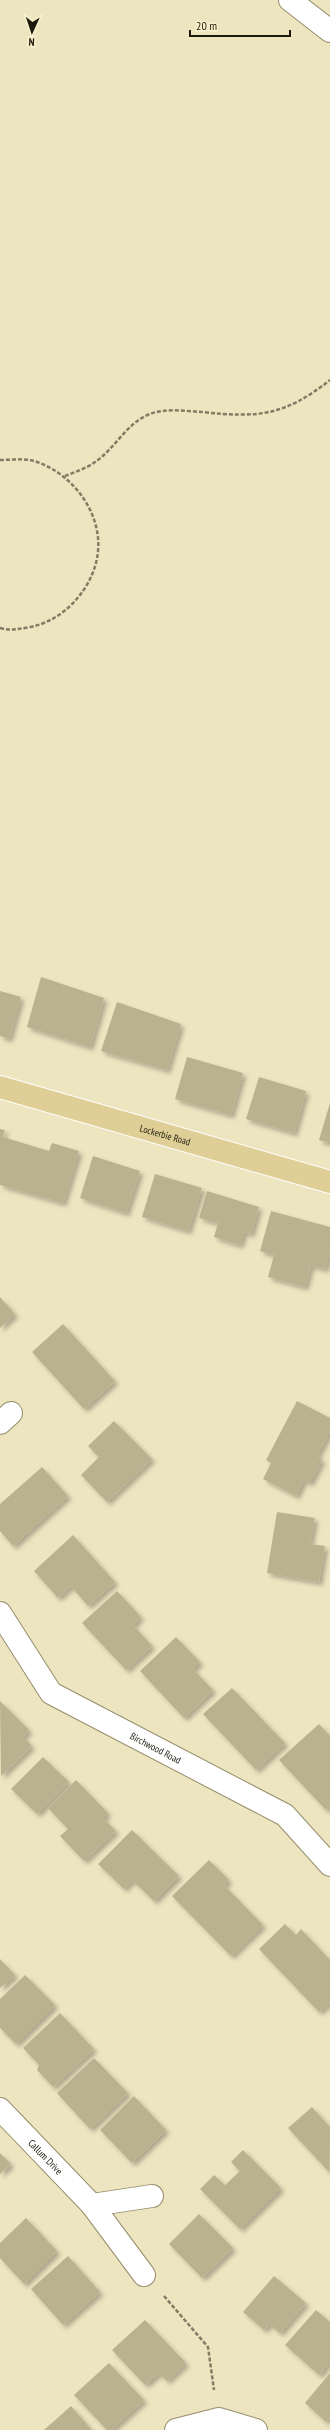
<svg xmlns="http://www.w3.org/2000/svg" width="330" height="2430" viewBox="0 0 330 2430" font-family="'PT Sans Narrow',sans-serif">
<style>
.building{fill:#bab18f;filter:url(#shadow)}
.lines{fill:none;stroke-linecap:round;stroke-linejoin:round}
.minor-casing{stroke:#958d6b;stroke-width:24}
.major-casing{stroke:#fff;stroke-width:24}
.path{stroke:#827c64;stroke-width:2.5;stroke-dasharray:4 2;stroke-linecap:butt}
.minor{stroke:#fff;stroke-width:22}
.major{stroke:#dfcf96;stroke-width:22}
.labels{text-anchor:middle;stroke-width:3.5;stroke-linejoin:round;paint-order:stroke}
.street-label{font-size:10px;fill:#1d1a0d;stroke:#fbf1cd}
</style>
<defs>
<filter id="shadow"><feDropShadow dx="3.5" dy="3.5" stdDeviation="2" flood-color="#0004"/></filter>
</defs>
<rect width="100%" height="100%" fill="#ede4c0"/>
<!-- building -->
<g class="building">
<polygon points="41,977 104,998 90,1047 27,1027"/>
<polygon points="0,991 21,997 9,1039 0,1036"/>
<polygon points="117,1002 181,1024 167,1070 101,1051"/>
<polygon points="187,1057 243,1073 231,1115 175,1099"/>
<polygon points="259,1077 306,1091 294,1133 246,1119"/>
<polygon points="330,1103 330,1143 319,1140"/>
<polygon points="0,1129 5,1130 3,1137 49,1151 52,1143 79,1151 63,1203 0,1185"/>
<polygon points="93,1156 140,1171 126,1213 80,1198"/>
<polygon points="155,1174 202,1188 188,1231 142,1217"/>
<polygon points="207,1191 259,1207 251,1234 244,1232 240,1245 214,1237 218,1223 199,1218"/>
<polygon points="271,1211 330,1227 330,1251 325,1269 311,1265 305,1287 268,1277 274,1255 260,1251"/>
<polygon points="0,1297 15,1314 0,1328"/>
<polygon points="63,1324 115,1381 84,1409 32,1352"/>
<polygon points="297,1401 330,1418 330,1431 317,1456 322,1460 310,1483 304,1480 296,1496 263,1479 271,1463 266,1460"/>
<polygon points="114,1421 152,1459 107,1502 81,1475 99,1457 88,1446"/>
<polygon points="42,1467 68,1496 13,1546 0,1531 0,1504"/>
<polygon points="277,1512 315,1518 310,1544 325,1546 319,1582 267,1573"/>
<polygon points="73,1535 115,1582 88,1606 71,1586 58,1598 34,1571"/>
<polygon points="117,1591 141,1617 133,1625 152,1646 126,1670 82,1623"/>
<polygon points="176,1637 200,1662 193,1669 213,1690 184,1718 140,1671"/>
<polygon points="232,1688 285,1743 256,1770 203,1714"/>
<polygon points="0,1701 29,1730 23,1737 32,1746 1,1776"/>
<polygon points="319,1724 330,1736 330,1806 326,1810 279,1760"/>
<polygon points="43,1757 69,1782 37,1814 11,1789"/>
<polygon points="76,1780 108,1813 103,1818 116,1831 84,1861 60,1836 68,1829 48,1808"/>
<polygon points="132,1830 179,1876 154,1901 132,1880 124,1889 98,1864"/>
<polygon points="209,1860 229,1880 224,1885 263,1925 231,1956 172,1896"/>
<polygon points="285,1924 296,1935 301,1929 330,1960 330,2002 319,2012 259,1949"/>
<polygon points="0,1959 15,1975 0,1988"/>
<polygon points="25,1975 55,2005 16,2044 0,2028 0,1999"/>
<polygon points="60,2013 94,2049 53,2087 37,2070 39,2065 23,2048"/>
<polygon points="94,2058 128,2093 90,2129 57,2093"/>
<polygon points="134,2096 166,2130 132,2163 100,2130"/>
<polygon points="312,2107 330,2127 329,2172 288,2128"/>
<polygon points="243,2150 281,2188 240,2229 200,2189 214,2175 225,2185 240,2171 231,2162"/>
<polygon points="0,2153 11,2164 0,2174"/>
<polygon points="199,2214 233,2248 202,2278 169,2244"/>
<polygon points="26,2218 57,2251 24,2284 0,2258 0,2243"/>
<polygon points="68,2256 100,2292 63,2325 31,2289"/>
<polygon points="274,2276 306,2303 280,2333 269,2324 264,2330 243,2312"/>
<polygon points="316,2310 330,2322 330,2362 319,2375 285,2345"/>
<polygon points="145,2320 186,2363 167,2381 159,2373 145,2385 112,2350"/>
<polygon points="109,2363 144,2400 111,2430 107,2430 74,2395"/>
<polygon points="330,2373 330,2417 326,2422 305,2403"/>
<polygon points="71,2406 92,2430 44,2430"/>
</g>
<g class="lines">
<!-- minor casing -->
<g class="minor-casing">
<g id="minor">
<polyline points="290,0 330,31"/>
<polyline points="0,1423 11,1413"/>
<path id="s1" d="M0,1613L51,1693L285,1815L330,1865"/>
<path id="s2" d="M0,2109L92,2205L144,2275"/>
<polyline points="92,2205 152,2196"/>
<polyline points="176,2430 219,2419 256,2430"/>
</g>
</g>
<!-- major casing -->
<g class="major-casing">
<g id="major">
<path id="s3" d="M0,1087L330,1182"/>
</g>
</g>
<!-- path -->
<g class="path">
<path d="M0,460C10,460 24,458 34,461C67,471 95,503 98,538C102,578 69,620 30,627C19,629 11,631 0,628"/>
<path d="M65,476C75,472 87,468 95,462C115,449 126,423 150,414C165,408 186,411 202,412C259,418 284,416 330,380"/>
<polyline points="164,2296 208,2347 214,2390"/>
</g>
<!-- minor -->
<use href="#minor" class="minor"/>
<!-- major -->
<use href="#major" class="major"/>
</g>
<g class="labels">
<!-- street labels -->
<g class="street-label">
<text dy="4" stroke="none"><textPath href="#s3" startOffset="172">Lockerbie Road</textPath></text>
<text dy="4" stroke="none"><textPath href="#s1" startOffset="213">Birchwood Road</textPath></text>
<text dy="4" stroke="none"><textPath href="#s2" startOffset="66">Callum Drive</textPath></text>
</g>
</g>
<!-- north arrow -->
<g transform="translate(32 32) rotate(183)" stroke="#fbf1cd" stroke-width="3" paint-order="stroke">
<path d="M0-3L7 15L0 10L-7 15Z" fill="#1d1a0d"/>
<text y="-6" font-size="11" font-weight="bold" text-anchor="middle" fill="#1d1a0d">N</text>
</g>
<!-- scale -->
<path d="M190 30v6h100v-6" fill="none" stroke="#1d1a0d" stroke-width="2"/>
<text x="196" y="30" font-size="12" fill="#1d1a0d" stroke="#fbf1cd" stroke-width="3" paint-order="stroke">20 m</text>
</svg>
